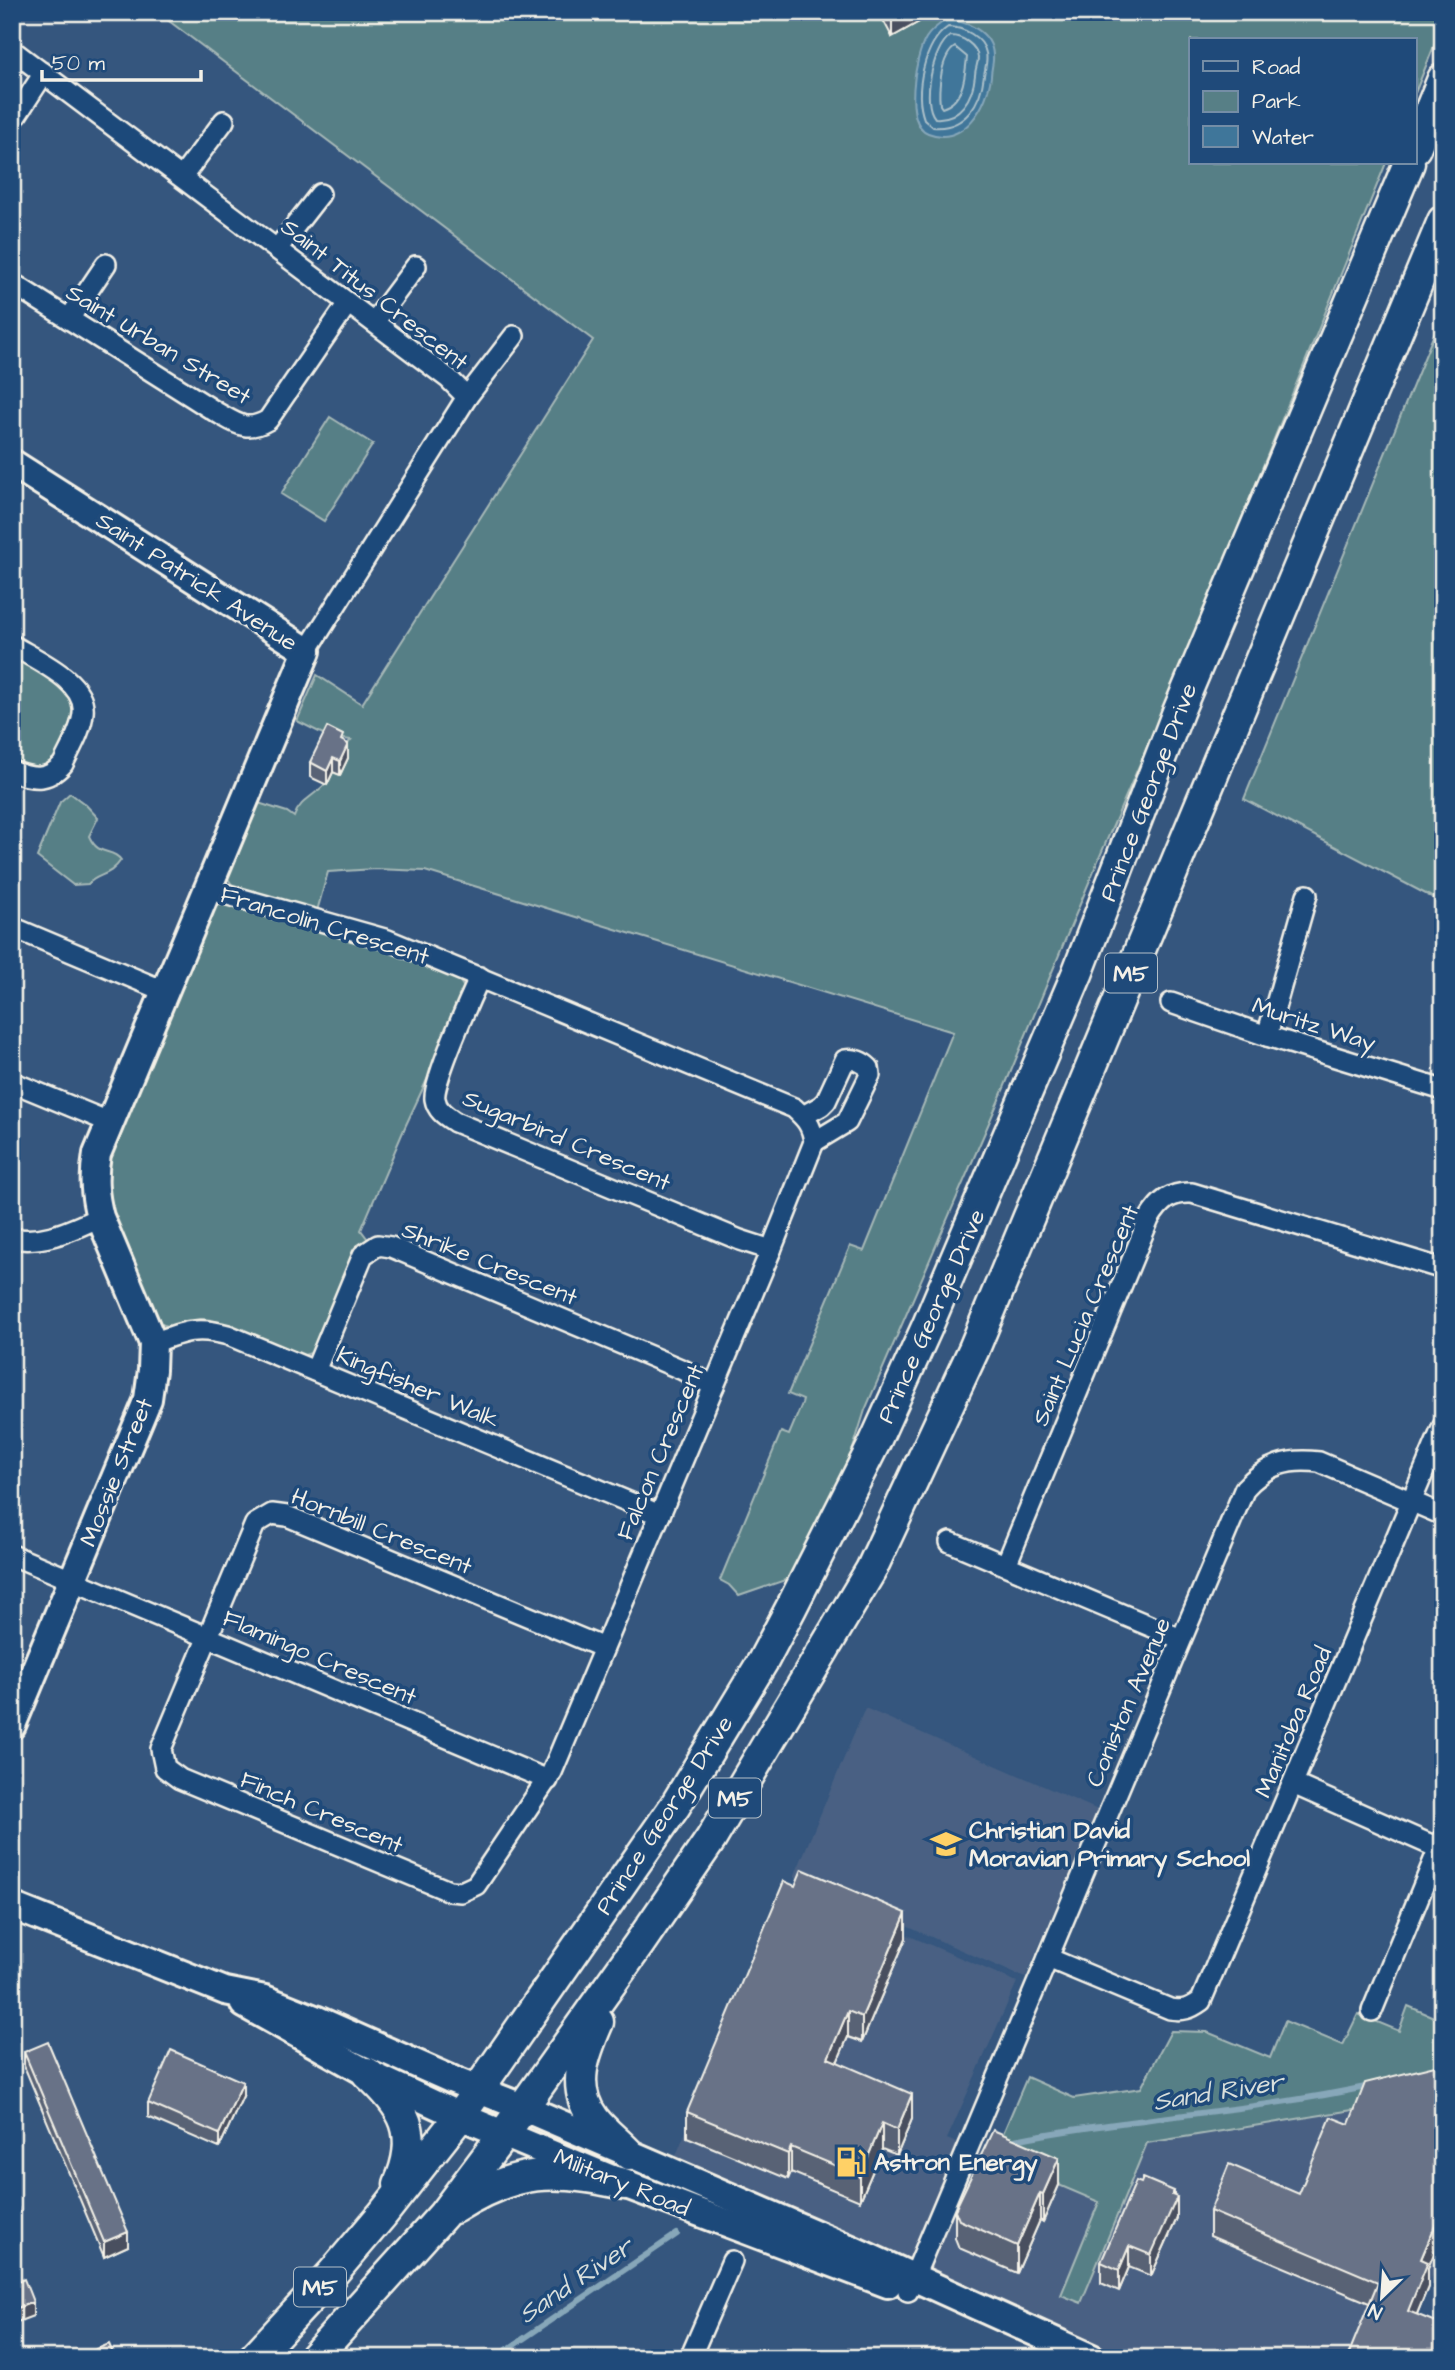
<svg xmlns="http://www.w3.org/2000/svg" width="1455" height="2370" viewBox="0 0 1455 2370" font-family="'Architects Daughter',sans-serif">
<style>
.built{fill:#486183}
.green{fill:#577f86;stroke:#a6b8b7;stroke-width:2}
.water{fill:#3f769a;stroke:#87a7b9;stroke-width:2}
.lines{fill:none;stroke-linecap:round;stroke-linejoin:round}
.shore{stroke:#acc0c9;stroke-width:2}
.stream{stroke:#87a7b9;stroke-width:6}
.street-casing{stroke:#f4f1e8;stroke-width:24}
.secondary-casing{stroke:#f4f1e8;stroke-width:32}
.primary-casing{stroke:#f4f1e8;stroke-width:35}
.street{stroke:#1f4a7a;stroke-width:19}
.secondary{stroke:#1f4a7a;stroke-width:26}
.primary{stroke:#1f4a7a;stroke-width:30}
.wall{fill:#596274;stroke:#f4f1e8;stroke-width:2}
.shaded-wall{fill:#48505e;stroke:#f4f1e8;stroke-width:2}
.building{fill:#677287;stroke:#f4f1e8;stroke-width:2}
.labels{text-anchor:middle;stroke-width:7;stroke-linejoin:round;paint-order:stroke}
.shield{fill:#1f4a7a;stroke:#b4bfc7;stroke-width:2}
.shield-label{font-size:23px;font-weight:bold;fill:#f4f1e8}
.street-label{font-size:24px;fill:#f4f1e8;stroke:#1f4a7a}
.poi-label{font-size:24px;font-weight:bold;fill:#f4f1e8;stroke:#1f4a7a;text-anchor:start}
.water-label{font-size:26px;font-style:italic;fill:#d9dfdc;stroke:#1f4a7a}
</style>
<rect width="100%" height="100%" fill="#35567e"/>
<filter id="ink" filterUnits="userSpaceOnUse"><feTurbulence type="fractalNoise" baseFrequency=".0143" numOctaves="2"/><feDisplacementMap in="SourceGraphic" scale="14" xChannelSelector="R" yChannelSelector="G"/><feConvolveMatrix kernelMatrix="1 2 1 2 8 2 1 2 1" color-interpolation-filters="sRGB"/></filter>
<g filter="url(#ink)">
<!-- built -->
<g class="built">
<polygon points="865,1708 1098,1810 1025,1978 794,1877"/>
<polygon points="788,1884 1017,1982 947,2139 1099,2202 1061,2294 1080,2303 1147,2143 1365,2108 1443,2089 1443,2250 1409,2333 1443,2358 1092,2358 670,2170"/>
</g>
<!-- green -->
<g class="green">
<path d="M157,12H1443V24L1415,93V40H1191V163H1386L1179,673L1097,863L1004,1088L865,1410L851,1455L791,1578L739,1596L729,1585L720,1580L781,1432L789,1435L802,1404L803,1400L788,1394L850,1246L864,1251L953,1032L425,871L375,869L328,872L317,911L234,888L227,877L255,802L287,812L294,817C301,796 322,795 333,772L340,775L343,749L351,740L329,737L297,721L317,675L362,704L593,340Z"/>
<polygon points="1436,329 1443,356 1443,903 1244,799"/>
<polygon points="330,417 373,444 324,521 281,494"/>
<polygon points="12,654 72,693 75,716 57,759 45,768 30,768 12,762"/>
<path d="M70,793L86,805L98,818L89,836C99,858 111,847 121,860C110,877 98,873 88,884L73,885L37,857L60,802Z"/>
<path d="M224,904L394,951L457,977L465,989L464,1000L405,1127L361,1230L370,1242L314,1352L301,1356C268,1350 238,1322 203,1319C185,1318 174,1334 157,1321L107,1202L106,1159L214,906Z"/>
<polygon points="1408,2006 1443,2021 1443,2089 1365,2108 1147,2143 1081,2303 1061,2295 1099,2202 993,2157 1027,2077 1074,2098 1141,2088 1171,2031 1207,2032 1270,2058 1285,2021 1343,2045 1358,2014 1399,2031"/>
</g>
<!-- water -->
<path class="water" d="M946,20C966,20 992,32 993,55C994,62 991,69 991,76C988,105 964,147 928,133C903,123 915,56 926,38C931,30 938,25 946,20Z"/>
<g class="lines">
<!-- shore -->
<g class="shore">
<path d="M948,27C963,27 983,37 986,53C988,61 985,68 984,75C981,103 965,130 933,127L924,119C914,92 924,43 948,27Z"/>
<path d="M950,36C962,36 977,45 978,58C978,64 975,69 975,75C973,98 960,120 935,118C921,103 933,47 950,36Z"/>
<path d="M955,47L967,57C965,75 964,102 942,108L940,105C938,89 941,56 955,47Z"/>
</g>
<!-- stream -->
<g class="stream">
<path d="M1010,2141C1129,2117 1251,2112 1370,2086"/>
<polyline points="495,2358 677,2234"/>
</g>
<!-- street casing -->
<g class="street-casing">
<g id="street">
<polyline points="12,50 449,379 467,397"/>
<polyline points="12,122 44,73"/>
<polyline points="182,177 224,121"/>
<polyline points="277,249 320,194"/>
<path d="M12,283L216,412C236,423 246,433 268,420L348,303"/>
<polyline points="69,319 106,264"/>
<polyline points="374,322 416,266"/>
<path d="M12,645C36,660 87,681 83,713C82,729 70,749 63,764C47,782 32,779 12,771"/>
<polyline points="307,651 467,397 514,336"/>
<path d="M207,889L388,940L794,1108C806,1119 812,1125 814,1142L771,1250L552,1772L476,1885L461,1892L449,1891L180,1779L165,1768L161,1749L255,1524L272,1514L287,1516L604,1648"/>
<polyline points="12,927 164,991"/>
<path d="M480,977C471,996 432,1083 435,1099C437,1111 446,1116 455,1122L740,1240L771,1250"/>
<polyline points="1171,1003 1267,1036 1443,1090"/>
<polyline points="1267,1036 1307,895"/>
<polyline points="12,1082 109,1122"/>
<path d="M803,1116L821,1106L826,1101L845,1060C854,1058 863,1062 869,1068L870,1075L847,1122L814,1142"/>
<path d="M12,1238C45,1244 71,1230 100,1217"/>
<path d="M153,1343C182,1332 197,1326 228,1335L660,1515"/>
<polyline points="315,1371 363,1255 378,1245 391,1247 683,1370 714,1386"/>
<polyline points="950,1542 1181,1639"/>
<polyline points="12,1555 548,1780"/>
<path d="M1006,1565L1149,1219C1160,1201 1170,1192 1192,1193L1443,1269"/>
<polyline points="1293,1784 1438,1848"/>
<path d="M1048,1958L1170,2009C1183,2011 1190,2009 1201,2001L1443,1426"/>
<polyline points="1372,2011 1443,1838"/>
<path d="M908,2291L1245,1488C1266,1465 1288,1458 1319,1462L1443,1515"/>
<polyline points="690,2358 732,2261"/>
</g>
</g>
<!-- secondary casing -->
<g class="secondary-casing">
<g id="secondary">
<path d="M12,463L307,651L97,1154C93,1177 94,1194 100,1217L153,1343L152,1370L148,1399L12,1725"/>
<polyline points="12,1906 225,1991 265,1999 315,2019 453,2080 522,2107 851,2249 1092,2358"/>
<polyline points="244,2004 367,2073 460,2116 624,2184 888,2284"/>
</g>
</g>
<!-- primary casing -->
<g class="primary-casing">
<g id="primary">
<polyline points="1415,148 1443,79"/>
<path d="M598,2022C584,2054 570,2087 594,2119C604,2132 618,2142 629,2154"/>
<path d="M367,2073C405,2107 421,2134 399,2184"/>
<path d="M454,2208C515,2169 555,2168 624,2184"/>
<polyline points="254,2358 332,2274 382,2215 460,2116 675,1806 763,1661 791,1608 874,1444 927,1327 1077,974 1178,712 1409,163"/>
<polyline points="314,2358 443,2215 504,2134 639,1944 711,1839 871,1570 974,1349 1443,221"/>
</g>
</g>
<!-- street -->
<use href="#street" class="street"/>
<!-- secondary -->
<use href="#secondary" class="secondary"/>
<!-- primary -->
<use href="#primary" class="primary"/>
</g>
<!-- wall -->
<g class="wall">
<polygon points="879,12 919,12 919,22 892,37"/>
<polygon points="1089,12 1112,12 1108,21"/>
<polygon points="343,742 348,758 340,775 333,772 327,785 310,777 310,762"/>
<polygon points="906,1938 862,2042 848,2037 837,2062 912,2119 897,2155 882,2149 860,2201 791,2172 788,2179 687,2137 687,2112"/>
<polygon points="24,2052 128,2246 104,2257 24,2066"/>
<polygon points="243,2096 219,2148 148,2117 148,2103"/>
<polygon points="1349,2124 1428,2268 1428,2287 1417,2314 1369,2303 1210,2236 1210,2211 1299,2194"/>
<polygon points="1059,2185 1043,2222 1040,2220 1017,2273 959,2248 955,2238 955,2210"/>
<polygon points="1174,2196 1177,2218 1151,2276 1129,2267 1119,2291 1101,2283 1101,2262"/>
</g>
<!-- shaded-wall -->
<g class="shaded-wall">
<polygon points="899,12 919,12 919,22 892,37 892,16"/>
<polygon points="1108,12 1112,12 1108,21"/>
<polygon points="348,744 348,758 340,775 340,761"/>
<polygon points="333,758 333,772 327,785 327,771"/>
<polygon points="906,1913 906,1938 862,2042 862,2017"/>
<polygon points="848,2011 848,2037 828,2083 828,2058"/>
<polygon points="243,2082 243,2096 219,2148 219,2134"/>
<polygon points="912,2094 912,2119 897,2155 897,2130"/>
<polygon points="882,2123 882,2149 860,2201 860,2176"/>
<polygon points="791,2147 791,2172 788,2179 788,2154"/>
<polygon points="1059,2158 1059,2185 1043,2222 1043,2194"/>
<polygon points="1174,2191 1174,2203 1177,2197 1177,2218 1151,2276 1151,2255"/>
<polygon points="1040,2193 1040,2220 1017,2273 1017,2246"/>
<polygon points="1443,2207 1443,2232 1428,2268 1428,2287 1408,2336 1408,2311 1421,2259"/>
<polygon points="18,2209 18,2223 12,2225 12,2211"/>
<polygon points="128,2232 128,2246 104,2257 104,2242"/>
<polygon points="1129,2246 1129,2267 1119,2291 1119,2270"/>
<polygon points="33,2302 33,2316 12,2324 12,2310"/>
</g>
<!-- building -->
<g class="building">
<polygon points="890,12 899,12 892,16"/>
<polygon points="327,727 343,735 341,740 348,744 340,761 333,758 327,771 310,762"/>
<polygon points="802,1869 906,1913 862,2017 848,2011 828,2058 912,2094 897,2130 882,2123 860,2176 791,2147 788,2154 687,2112 784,1881 795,1886"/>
<polygon points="48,2042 128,2232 104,2242 24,2052"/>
<polygon points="171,2050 243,2082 219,2134 148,2103"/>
<polygon points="1443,2064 1443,2207 1421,2259 1428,2262 1408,2311 1443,2325 1443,2358 1347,2358 1378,2282 1210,2211 1229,2164 1299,2194 1331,2117 1349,2124 1365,2083"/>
<polygon points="993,2130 1059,2158 1043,2194 1040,2193 1017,2246 959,2220 955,2210"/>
<polygon points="1143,2178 1174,2191 1172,2195 1177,2197 1151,2255 1129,2246 1119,2270 1101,2262 1136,2181 1141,2183"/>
<polygon points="12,2194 18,2209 12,2211"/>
<polygon points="24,2279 33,2302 12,2310 12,2284"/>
<polygon points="109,2344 115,2358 75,2358"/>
</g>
</g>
<!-- icons -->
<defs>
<g id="school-bare" transform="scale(2.415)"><path d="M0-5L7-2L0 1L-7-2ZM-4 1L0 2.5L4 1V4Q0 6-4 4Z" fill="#ffd166" stroke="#1f4a7a" stroke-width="2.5" paint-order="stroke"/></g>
<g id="fuel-bare" transform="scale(2.415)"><path d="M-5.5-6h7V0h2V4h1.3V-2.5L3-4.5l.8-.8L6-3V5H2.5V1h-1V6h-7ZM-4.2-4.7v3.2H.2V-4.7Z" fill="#ffd166" stroke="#1f4a7a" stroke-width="2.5" paint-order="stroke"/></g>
</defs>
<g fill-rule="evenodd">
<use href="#school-bare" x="946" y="1844"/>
<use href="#fuel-bare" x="851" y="2162"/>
</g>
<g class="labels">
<!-- shield labels -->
<g class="shield">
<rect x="1105" y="953.5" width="52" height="39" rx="5"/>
<rect x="709" y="1778.5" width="52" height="39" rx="5"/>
<rect x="294" y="2267.5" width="52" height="39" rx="5"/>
</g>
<g class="shield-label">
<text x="1131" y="981">M5</text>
<text x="735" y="1806">M5</text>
<text x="320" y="2295">M5</text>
</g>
<!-- street labels -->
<g class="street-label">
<text transform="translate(375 294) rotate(38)" y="8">Saint Titus Crescent</text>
<text transform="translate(159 344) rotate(31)" y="8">Saint Urban Street</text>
<text transform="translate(197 581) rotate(33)" y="8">Saint Patrick Avenue</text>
<text transform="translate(1148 792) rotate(-69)" y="8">Prince George Drive</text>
<text transform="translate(325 925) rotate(17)" y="8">Francolin Crescent</text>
<text transform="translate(1314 1024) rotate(18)" y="8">Muritz Way</text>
<text transform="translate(567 1140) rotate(23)" y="8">Sugarbird Crescent</text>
<text transform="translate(490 1263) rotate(22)" y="8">Shrike Crescent</text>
<text transform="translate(1085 1315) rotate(-67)" y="8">Saint Lucia Crescent</text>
<text transform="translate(931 1316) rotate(-66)" y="8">Prince George Drive</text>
<text transform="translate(418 1387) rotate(23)" y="8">Kingfisher Walk</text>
<text transform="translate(660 1452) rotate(-67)" y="8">Falcon Crescent</text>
<text transform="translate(116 1472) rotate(-68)" y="8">Mossie Street</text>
<text transform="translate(382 1531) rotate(22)" y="8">Hornbill Crescent</text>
<text transform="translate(320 1657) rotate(23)" y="8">Flamingo Crescent</text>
<text transform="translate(1128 1702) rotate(-67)" y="8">Coniston Avenue</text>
<text transform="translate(1293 1722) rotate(-67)" y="8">Manitoba Road</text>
<text transform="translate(322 1812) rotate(23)" y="8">Finch Crescent</text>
<text transform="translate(664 1815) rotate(-57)" y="8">Prince George Drive</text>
<text transform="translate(622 2182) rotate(22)" y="8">Military Road</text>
</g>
<!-- poi labels -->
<g class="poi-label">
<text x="969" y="1838">Christian David<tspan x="969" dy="28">Moravian Primary School</tspan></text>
<text x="874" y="2170">Astron Energy</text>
</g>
<!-- water labels -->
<g class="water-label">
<text transform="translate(1218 2091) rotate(-9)" y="9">Sand River</text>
<text transform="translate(575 2280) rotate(-34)" y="9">Sand River</text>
</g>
</g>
<!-- margin -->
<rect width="1455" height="2370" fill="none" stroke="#1f4a7a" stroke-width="42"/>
<rect x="21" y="21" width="1413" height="2328" fill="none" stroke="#f4f1e8" stroke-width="2.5" filter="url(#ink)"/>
<!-- legend -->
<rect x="1189" y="38" width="228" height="126" fill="#1f4a7a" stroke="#748da6" stroke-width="2"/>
<rect x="1203" y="61" width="35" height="10" fill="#1f4a7a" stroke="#748da6" stroke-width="2"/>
<text x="1252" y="74" font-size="21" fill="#f4f1e8">Road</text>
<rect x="1203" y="91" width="35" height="21" fill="#577f86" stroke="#748da6" stroke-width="2"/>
<text x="1252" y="108" font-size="21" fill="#f4f1e8">Park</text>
<rect x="1203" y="126" width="35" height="21" fill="#3f769a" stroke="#748da6" stroke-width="2"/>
<text x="1252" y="144" font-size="21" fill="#f4f1e8">Water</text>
<!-- north arrow -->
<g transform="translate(1382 2297) rotate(205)" stroke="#1f4a7a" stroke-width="5" paint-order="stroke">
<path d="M0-5L12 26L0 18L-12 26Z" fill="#f4f1e8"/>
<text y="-10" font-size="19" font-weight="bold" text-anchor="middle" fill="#f4f1e8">N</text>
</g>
<!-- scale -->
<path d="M42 70v10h159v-10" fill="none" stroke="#f4f1e8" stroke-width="3.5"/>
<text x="52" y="70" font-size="21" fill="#f4f1e8" stroke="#1f4a7a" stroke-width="5" paint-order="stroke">50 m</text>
</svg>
